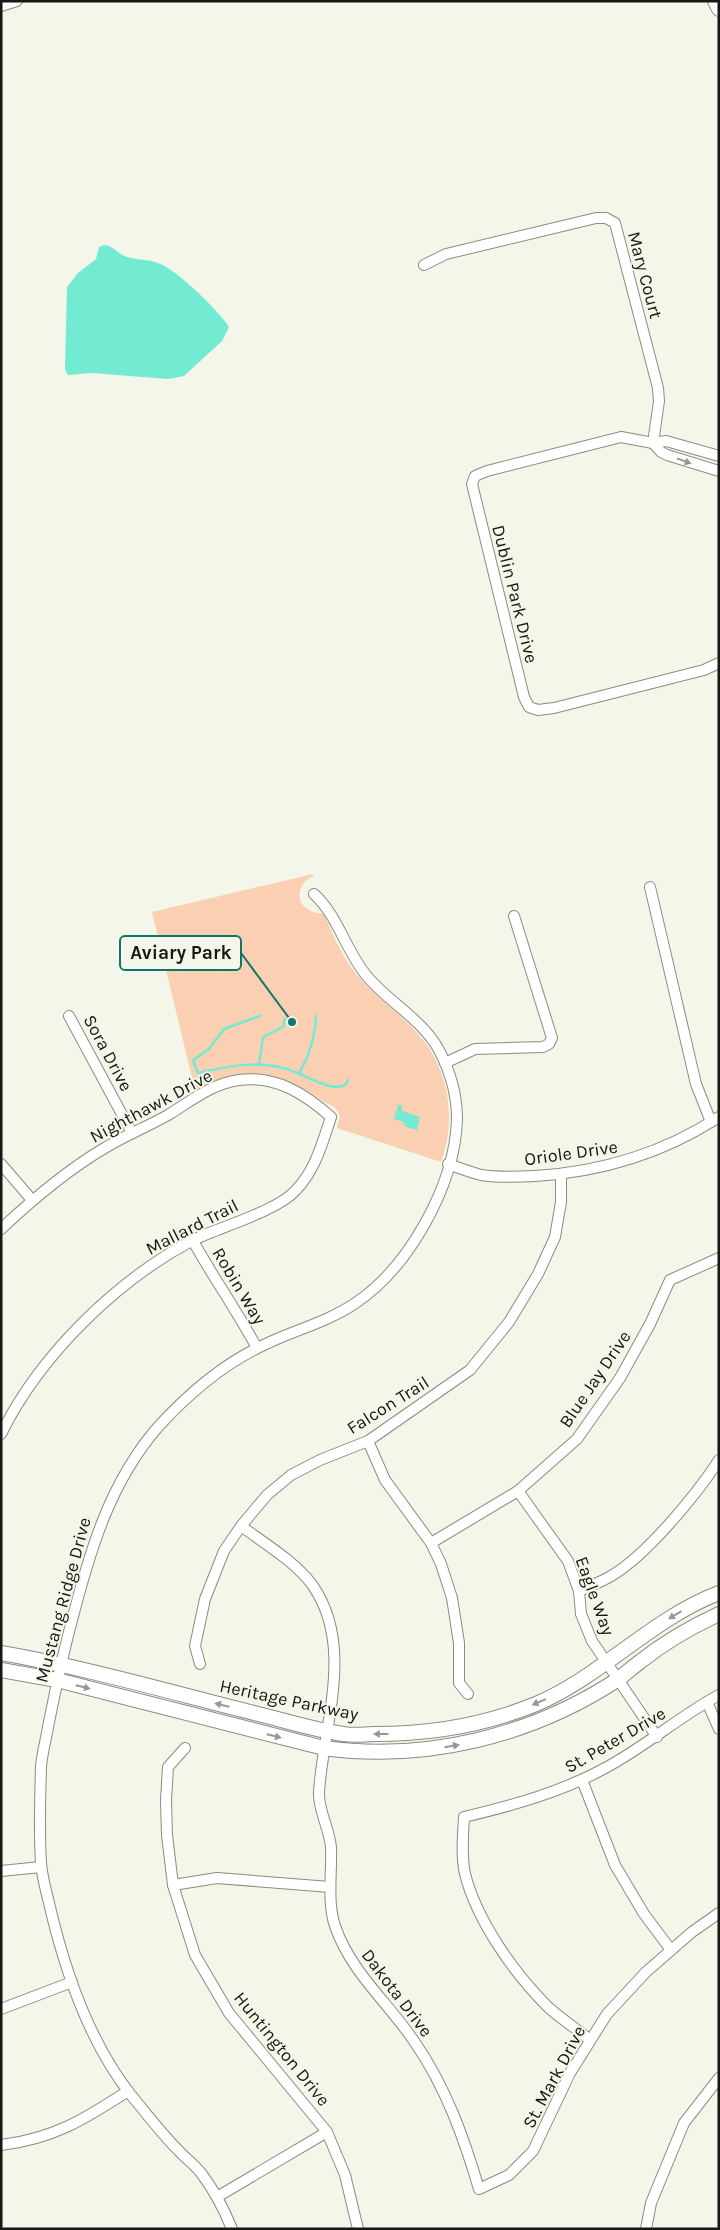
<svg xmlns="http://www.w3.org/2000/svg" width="720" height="2230" viewBox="0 0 720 2230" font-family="Karla,sans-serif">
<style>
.green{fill:#fbcfb1}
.water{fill:#73ebd2}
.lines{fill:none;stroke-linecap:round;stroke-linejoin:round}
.stream{stroke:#73ebd2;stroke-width:2.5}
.street-casing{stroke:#8a8d81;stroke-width:12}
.secondary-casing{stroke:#8a8d81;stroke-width:16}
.street{stroke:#fff;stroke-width:10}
.secondary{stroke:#fff;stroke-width:14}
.oneway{fill:#979795}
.labels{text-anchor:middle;stroke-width:4;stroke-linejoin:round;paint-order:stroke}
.street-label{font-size:18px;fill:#171813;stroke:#f3f6e9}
.leader{fill:none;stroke:#0f766e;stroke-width:2}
.callout-dot{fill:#0f766e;stroke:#f3f6e9;stroke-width:2}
.callout{fill:#f3f6e9;stroke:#0f766e;stroke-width:2}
.callout-label{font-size:19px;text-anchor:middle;font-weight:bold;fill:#171813}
</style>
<rect width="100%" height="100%" fill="#f3f6e9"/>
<!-- green -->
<path class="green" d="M313,874L314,876C299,881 293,901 309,910C313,913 319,913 324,914C333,935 342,957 357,975C376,997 398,1012 417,1033C449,1067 457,1119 441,1162L337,1128L340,1117C337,1105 330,1106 321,1100C282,1071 238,1065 195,1090L152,912Z"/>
<!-- water -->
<g class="water">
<path d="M104,245C114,246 118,254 127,257C137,260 148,259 158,263C175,268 220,312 229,327L222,341L184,376L168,379L92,373L68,375L65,369L67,287L78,273L96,259L99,247Z"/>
<polygon points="398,1105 402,1106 402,1111 420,1117 417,1130 406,1127 403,1122 394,1119"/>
</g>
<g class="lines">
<!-- stream -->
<g class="stream">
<path d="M260,1016L224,1029L209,1049L193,1060L198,1073C227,1067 253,1060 283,1068C302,1072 329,1093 345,1085L348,1080"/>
<polyline points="259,1064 263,1037 283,1027 285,1019"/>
<path d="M299,1073C310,1055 315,1036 316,1016"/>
</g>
<!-- street casing -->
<g class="street-casing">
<g id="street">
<polyline points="1,6 17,1"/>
<polyline points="424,265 446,254 596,218 606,218 615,223 658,388 659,401 653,443"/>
<polyline points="653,443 661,452 667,455 719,471"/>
<polyline points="719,456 666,441 653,443 621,437 487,471 475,476 472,484 524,697 529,707 538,710 554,708 704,670 719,663"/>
<polyline points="650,887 696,1084 711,1122"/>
<polyline points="69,1016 132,1133"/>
<polyline points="445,1063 475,1049 543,1047 549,1044 552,1038 514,916"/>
<polyline points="1,1164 32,1200"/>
<path d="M448,1164C459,1168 470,1172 481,1175C499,1178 517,1177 535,1176C602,1172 662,1154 719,1117"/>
<path d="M1,1229C33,1199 66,1171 103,1149C124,1136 147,1127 168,1115C191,1101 211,1084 239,1080C276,1075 305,1094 331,1117C322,1144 315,1171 295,1191C277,1211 220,1227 193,1240C116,1281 40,1355 1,1434"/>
<path d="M193,1241C213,1277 237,1311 257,1348"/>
<polyline points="368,1441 385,1480 431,1543 441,1564 452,1598 459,1643 459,1683 468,1694"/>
<polyline points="518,1491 568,1561 579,1591 581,1614 592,1641 657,1737"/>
<path d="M241,1526C264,1543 297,1563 313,1586C355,1647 323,1726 319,1792C318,1811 330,1829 331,1848C332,1873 327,1902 335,1926C351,1973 390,2004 416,2044C446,2088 464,2138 479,2189L509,2175L533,2151L570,2073L607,2014L646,1972L692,1932L719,1913"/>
<polyline points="431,1543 518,1491 577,1439 620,1378 650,1324 670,1280 719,1258"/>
<path d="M579,1591C590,1586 601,1582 611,1576C646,1556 697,1494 719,1460"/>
<polyline points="200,1664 195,1646 205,1599 224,1551 241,1526 267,1495 291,1475 320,1460 368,1441 470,1370 509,1322 538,1274 555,1237 561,1202 561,1174"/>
<polyline points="707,1702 719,1729"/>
<polyline points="185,1748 168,1767 166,1800 167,1835 173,1885 195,1955 229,2013 327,2132 345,2175 358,2229"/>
<polyline points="582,1780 615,1865 644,1914 671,1950"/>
<polyline points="1,1871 41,1867"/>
<polyline points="173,1885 217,1878 330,1887"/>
<polyline points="1,2009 72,1982"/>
<path d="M590,2040C577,2029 561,2019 548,2007C514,1973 477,1921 465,1874C461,1856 463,1835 464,1817C514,1805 562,1792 607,1767C646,1746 680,1716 719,1695"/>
<path d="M1,2145C53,2139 85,2119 128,2091"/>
<polyline points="217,2197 327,2132"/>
<path d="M232,2229C224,2209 214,2190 201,2173C194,2164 185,2158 178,2150C161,2133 146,2113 131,2095C89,2042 64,1968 49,1903C46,1890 42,1877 41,1863C39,1832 40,1798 41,1767C42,1753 46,1740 48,1727C55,1692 62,1658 71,1624C89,1554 109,1483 158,1427C188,1394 226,1362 266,1344C295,1330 327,1322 354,1304C409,1268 455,1185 457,1119C457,1095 450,1071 439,1050C422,1019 388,1002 366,975C345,949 338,916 314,894"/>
<polyline points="646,2229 651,2203 684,2123 719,2078"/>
</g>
</g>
<!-- secondary casing -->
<g class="secondary-casing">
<g id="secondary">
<polyline points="715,1 719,9"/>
<path d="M1,1653C88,1668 173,1693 258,1714C287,1721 315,1730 344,1734C354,1736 365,1734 375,1734C429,1734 485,1725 536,1704C602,1676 651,1619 719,1593"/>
<path d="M1,1670L57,1680L324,1748C426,1762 531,1736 617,1680C625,1674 633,1667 641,1661C665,1642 691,1627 719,1614"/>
</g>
</g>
<!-- street -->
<use href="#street" class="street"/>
<!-- secondary -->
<use href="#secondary" class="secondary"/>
</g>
<!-- one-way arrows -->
<defs><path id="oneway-solid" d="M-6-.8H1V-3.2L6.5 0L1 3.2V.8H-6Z" transform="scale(1.25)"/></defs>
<g class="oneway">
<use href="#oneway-solid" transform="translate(684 461) rotate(20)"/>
<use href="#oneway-solid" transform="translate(675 1615) rotate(149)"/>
<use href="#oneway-solid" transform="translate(83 1687) rotate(14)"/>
<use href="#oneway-solid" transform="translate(539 1702) rotate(157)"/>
<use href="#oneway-solid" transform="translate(222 1705) rotate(-166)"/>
<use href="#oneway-solid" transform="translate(381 1734) rotate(180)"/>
<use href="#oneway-solid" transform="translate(274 1736) rotate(14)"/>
<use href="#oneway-solid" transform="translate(452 1746) rotate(-9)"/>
</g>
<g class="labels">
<!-- street labels -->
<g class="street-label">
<text transform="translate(645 275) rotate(75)" y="6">Mary Court</text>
<text transform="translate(515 594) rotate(76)" y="6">Dublin Park Drive</text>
<text transform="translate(108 1053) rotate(62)" y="6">Sora Drive</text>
<text transform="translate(151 1106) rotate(-28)" y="6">Nighthawk Drive</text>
<text transform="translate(571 1153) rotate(-8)" y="6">Oriole Drive</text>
<text transform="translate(192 1227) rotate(-27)" y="6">Mallard Trail</text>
<text transform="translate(239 1286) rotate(59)" y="6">Robin Way</text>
<text transform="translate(595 1379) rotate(-56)" y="6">Blue Jay Drive</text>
<text transform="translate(388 1405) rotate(-32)" y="6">Falcon Trail</text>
<text transform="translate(595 1596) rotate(70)" y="6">Eagle Way</text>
<text transform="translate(63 1600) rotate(-75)" y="6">Mustang Ridge Drive</text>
<text transform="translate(289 1700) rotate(12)" y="6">Heritage Parkway</text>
<text transform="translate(615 1740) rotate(-30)" y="6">St. Peter Drive</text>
<text transform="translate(397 1993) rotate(53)" y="6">Dakota Drive</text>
<text transform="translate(282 2049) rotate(51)" y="6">Huntington Drive</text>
<text transform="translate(554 2077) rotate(-62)" y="6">St. Mark Drive</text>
</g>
</g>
<!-- callouts -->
<path class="leader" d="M292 1022L241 953"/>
<circle class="callout-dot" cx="292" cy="1022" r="5"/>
<rect class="callout" x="120" y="936" width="121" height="34" rx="5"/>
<g class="callout-label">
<text x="181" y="959">Aviary Park</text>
</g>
<!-- border -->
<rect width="720" height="2230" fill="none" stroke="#171813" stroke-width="5"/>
</svg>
